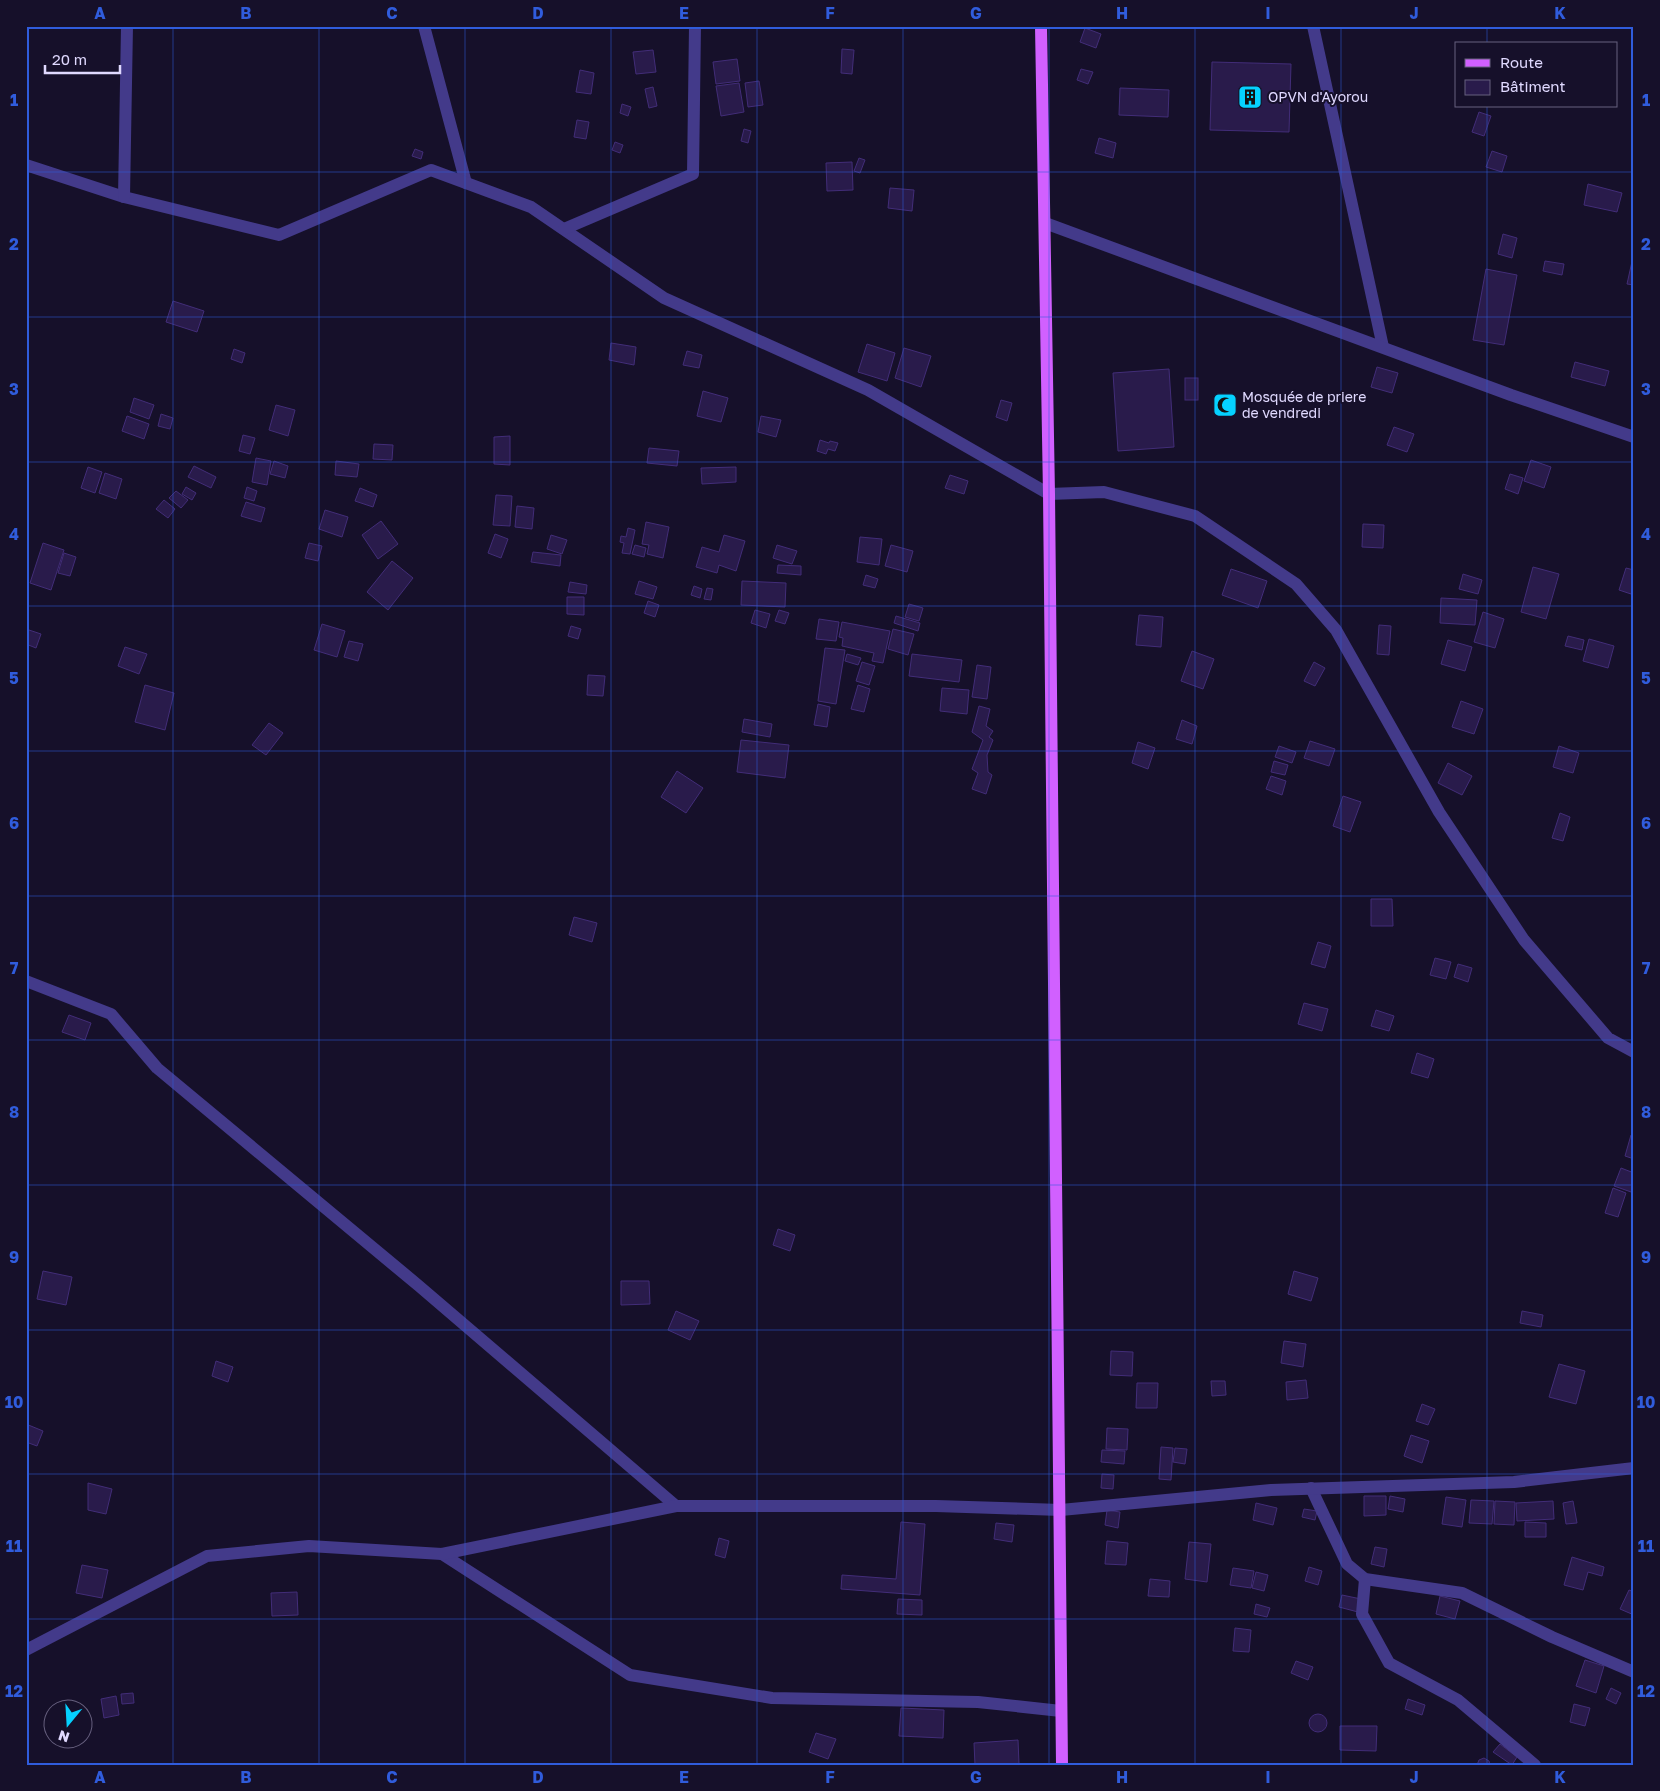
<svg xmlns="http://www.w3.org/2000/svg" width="1660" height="1791" viewBox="0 0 1660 1791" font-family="'Golos Text',sans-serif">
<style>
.building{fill:#291b4b;stroke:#422d78}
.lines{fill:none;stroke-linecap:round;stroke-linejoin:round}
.minor{stroke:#433a8a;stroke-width:12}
.primary{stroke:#d160ff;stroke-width:12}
.grid{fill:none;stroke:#305cdc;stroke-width:1;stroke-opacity:0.55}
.labels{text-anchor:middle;stroke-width:4;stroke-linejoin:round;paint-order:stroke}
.poi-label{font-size:14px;fill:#e0d9ff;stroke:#16102a;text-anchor:start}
.neatline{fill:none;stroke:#305cdc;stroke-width:2}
.grid-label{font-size:16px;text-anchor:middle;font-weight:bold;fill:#305cdc}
</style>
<rect width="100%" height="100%" fill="#16102a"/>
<!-- building -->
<g class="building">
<polygon points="1085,28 1101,34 1096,48 1080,42"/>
<polygon points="842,49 854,50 852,74 841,73"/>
<polygon points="653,50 656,72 636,74 633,52"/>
<polygon points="737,59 740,81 716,84 713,62"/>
<polygon points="1212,62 1291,64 1289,132 1210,130"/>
<polygon points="1081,69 1093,72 1088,84 1077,80"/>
<polygon points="580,70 594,73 591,94 576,92"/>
<polygon points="759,81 763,105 748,107 745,83"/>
<polygon points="739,83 744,112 721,116 716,86"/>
<polygon points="653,87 657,106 649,108 645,89"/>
<polygon points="1120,88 1169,90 1168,117 1119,115"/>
<polygon points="622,104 631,107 628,116 620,113"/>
<polygon points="1479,112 1491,116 1484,136 1472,132"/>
<polygon points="577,120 589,122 586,139 574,137"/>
<polygon points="744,129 751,131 748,143 741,141"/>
<polygon points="1099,138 1116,143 1113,158 1095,153"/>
<polygon points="615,142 623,145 620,153 612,150"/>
<polygon points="415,149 423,152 421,159 412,156"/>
<polygon points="1492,151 1507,156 1502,172 1486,167"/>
<polygon points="859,158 865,160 860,173 854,171"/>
<polygon points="852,162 853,190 827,191 826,163"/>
<polygon points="1588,184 1622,193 1617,212 1584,205"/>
<polygon points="890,188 914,190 912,211 888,208"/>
<polygon points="1503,234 1517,238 1512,258 1498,254"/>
<polygon points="1633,257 1634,258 1634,285 1627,284"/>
<polygon points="1545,261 1564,264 1562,275 1543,271"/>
<polygon points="1486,269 1517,275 1504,345 1473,340"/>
<polygon points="173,301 204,311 197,332 166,322"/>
<polygon points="611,343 636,347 634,365 609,360"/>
<polygon points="867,344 895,353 887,381 858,372"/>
<polygon points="904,348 931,356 921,387 895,378"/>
<polygon points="234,349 245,353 242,363 231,359"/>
<polygon points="687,351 702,355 699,368 683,365"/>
<polygon points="1575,362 1609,371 1605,386 1571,377"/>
<polygon points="1377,367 1398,373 1392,393 1371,387"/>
<polygon points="1169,369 1174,447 1118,451 1113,373"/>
<rect x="1185" y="378" width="13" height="22"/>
<polygon points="703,391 728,398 721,422 697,416"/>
<polygon points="134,398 154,405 149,419 130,412"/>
<polygon points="1001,400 1012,403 1007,421 996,417"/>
<polygon points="276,405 295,410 288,436 269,430"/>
<polygon points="161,414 173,418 170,429 158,426"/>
<polygon points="127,416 149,424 144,439 122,431"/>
<polygon points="761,416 781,420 776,437 758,432"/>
<polygon points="1394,427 1414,434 1407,452 1387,445"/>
<polygon points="243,435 255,438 250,454 239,451"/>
<polygon points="510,436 510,465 494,464 494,437"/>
<polygon points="820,440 829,443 830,441 838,443 835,451 828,449 826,454 817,451"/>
<polygon points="374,444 393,445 392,460 373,459"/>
<polygon points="649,448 679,451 677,466 647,463"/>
<polygon points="256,458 271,461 267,485 252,482"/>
<polygon points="1531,460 1551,467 1544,488 1524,481"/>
<polygon points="274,461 288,466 285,478 270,474"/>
<polygon points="336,461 359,464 357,477 335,475"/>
<polygon points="194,466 216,477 211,488 188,477"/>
<polygon points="88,467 102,472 95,493 81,488"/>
<polygon points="736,467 736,482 702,484 701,468"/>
<polygon points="105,473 122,479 116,499 99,493"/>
<polygon points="1510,474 1523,478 1518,494 1505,489"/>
<polygon points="950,475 968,481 964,494 945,488"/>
<polygon points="186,487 196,493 192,500 182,494"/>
<polygon points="247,487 257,491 254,501 244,498"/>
<polygon points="360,488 377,495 373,507 355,501"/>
<polygon points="176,491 188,500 181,508 169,498"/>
<polygon points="496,495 512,496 510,526 493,525"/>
<polygon points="164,500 175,509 168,518 156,509"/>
<polygon points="246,502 265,508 261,522 241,516"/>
<polygon points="517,506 534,508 532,529 515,527"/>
<polygon points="325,510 348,517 342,537 319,529"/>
<polygon points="381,521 398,544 378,559 362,535"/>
<polygon points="646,522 669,527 663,558 647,554 649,545 642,544"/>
<polygon points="1363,524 1384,525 1383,548 1362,547"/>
<polygon points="628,528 635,530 630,554 622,553 624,543 620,542 621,536 626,537"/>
<polygon points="495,534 508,539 501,558 488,553"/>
<polygon points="551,535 567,540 562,554 547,549"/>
<polygon points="724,535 745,541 736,571 719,565 717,573 696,567 702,547 719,552"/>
<polygon points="860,537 882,539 879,565 857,562"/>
<polygon points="43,543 64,550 51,590 30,583"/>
<polygon points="309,543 322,546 318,561 305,558"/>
<polygon points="635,545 646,548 644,557 632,554"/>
<polygon points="777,545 797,551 792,564 773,558"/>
<polygon points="891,545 913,551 907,572 885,566"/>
<polygon points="533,552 561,555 560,566 531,562"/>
<polygon points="64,553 76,557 70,576 58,573"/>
<polygon points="392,561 413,578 388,610 367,592"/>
<polygon points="778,565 801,566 801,575 777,573"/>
<polygon points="1533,567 1559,574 1546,619 1521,612"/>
<polygon points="1626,568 1634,570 1634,586 1631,594 1619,590"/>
<polygon points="1231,569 1267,581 1258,608 1222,595"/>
<polygon points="1463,574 1482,580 1478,594 1459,589"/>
<polygon points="866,575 878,579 875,588 863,585"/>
<polygon points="639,581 657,587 653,599 635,594"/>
<polygon points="742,581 786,583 785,607 741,605"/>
<polygon points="570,582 587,585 586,594 568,592"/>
<polygon points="694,586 702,589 700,598 691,595"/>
<polygon points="707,588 713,589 711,600 704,599"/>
<polygon points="567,597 584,597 584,615 567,614"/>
<polygon points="1441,598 1477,600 1475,625 1440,623"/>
<polygon points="648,601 659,605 655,617 644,613"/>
<polygon points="909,604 923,608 919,621 905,617"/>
<polygon points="755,610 770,614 766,628 751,623"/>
<polygon points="779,610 789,613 785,624 775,621"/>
<polygon points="1483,612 1504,619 1495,648 1474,642"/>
<polygon points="1139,615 1163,617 1161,647 1136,645"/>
<polygon points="896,616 920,623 918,631 894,623"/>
<polygon points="819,619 839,622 836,641 816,639"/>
<polygon points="842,622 890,631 883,663 872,661 874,653 842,646 843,638 839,637"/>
<polygon points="322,624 345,631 337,657 314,650"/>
<polygon points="1379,625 1391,626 1389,655 1377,654"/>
<polygon points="571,626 581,629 578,639 568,636"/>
<polygon points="26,629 41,634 36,648 26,644"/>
<polygon points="893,629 914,634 908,655 888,649"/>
<polygon points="1568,636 1584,640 1582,650 1565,646"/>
<polygon points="1589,639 1614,646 1608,668 1583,661"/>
<polygon points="1448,640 1472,647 1465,671 1441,664"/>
<polygon points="349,641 363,644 358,661 344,657"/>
<polygon points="125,647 147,654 139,674 118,666"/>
<polygon points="825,648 845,650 836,704 818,701"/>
<polygon points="1192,651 1214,659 1203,689 1181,681"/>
<polygon points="847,654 861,658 858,665 845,661"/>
<polygon points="912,654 962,660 959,682 909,676"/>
<polygon points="862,662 875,666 869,685 856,681"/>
<polygon points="1314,662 1325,668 1315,686 1304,681"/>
<polygon points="977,665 991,667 987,699 972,697"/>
<polygon points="588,675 605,676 603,696 587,695"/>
<polygon points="145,685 174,693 165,730 135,722"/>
<polygon points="858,685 870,689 864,712 851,709"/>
<polygon points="942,688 969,690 967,714 940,711"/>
<polygon points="1461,701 1483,709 1474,734 1452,727"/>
<polygon points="818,704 830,707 827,727 814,725"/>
<polygon points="979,706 990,709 986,726 993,731 989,737 993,740 987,755 988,772 992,775 986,794 972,789 978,773 972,769 983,740 972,732"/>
<polygon points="744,719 772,724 770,737 742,732"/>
<polygon points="1182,720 1197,726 1192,744 1176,739"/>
<polygon points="269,723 283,733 266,755 252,745"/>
<polygon points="741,740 789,745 785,778 737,772"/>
<polygon points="1310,741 1335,749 1329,766 1304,758"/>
<polygon points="1138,742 1155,748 1148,769 1132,763"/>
<polygon points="1279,746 1296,752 1292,763 1275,757"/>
<polygon points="1559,746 1579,753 1573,773 1553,767"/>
<polygon points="1274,761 1288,765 1285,775 1271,772"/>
<polygon points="1448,763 1472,776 1462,795 1438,783"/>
<polygon points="677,771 703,788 686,813 661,797"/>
<polygon points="1271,776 1286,781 1282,795 1266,789"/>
<polygon points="1343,796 1361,802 1350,832 1333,826"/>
<polygon points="1560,813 1570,817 1563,841 1552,838"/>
<polygon points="1371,899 1392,899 1393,926 1371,926"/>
<polygon points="574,917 597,923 592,942 569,935"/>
<polygon points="1318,942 1331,946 1325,968 1311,964"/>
<polygon points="1435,958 1451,962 1446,979 1430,975"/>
<polygon points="1458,964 1472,968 1468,982 1454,977"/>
<polygon points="1304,1003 1328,1009 1322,1031 1298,1024"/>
<polygon points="1376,1010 1394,1016 1389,1031 1371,1026"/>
<polygon points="69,1015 91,1023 85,1040 62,1032"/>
<polygon points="1417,1053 1434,1059 1428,1078 1411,1073"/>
<polygon points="1631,1135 1634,1136 1634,1159 1625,1156"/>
<polygon points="1621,1168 1634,1173 1634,1193 1614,1186"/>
<polygon points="1613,1188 1626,1193 1618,1217 1605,1213"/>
<polygon points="778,1229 795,1235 790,1251 773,1245"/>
<polygon points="43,1271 72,1277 66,1305 37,1299"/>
<polygon points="1294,1271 1318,1278 1311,1301 1288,1294"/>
<polygon points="621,1281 649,1281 650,1304 621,1305"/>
<polygon points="676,1311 699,1321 690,1340 668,1330"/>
<polygon points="1522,1311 1543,1315 1541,1327 1520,1323"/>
<polygon points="1284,1341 1306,1344 1303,1367 1281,1363"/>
<polygon points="1111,1351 1133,1352 1132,1376 1110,1375"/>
<polygon points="216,1361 233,1367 228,1382 212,1376"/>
<polygon points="1559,1364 1585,1371 1576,1404 1549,1397"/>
<polygon points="1306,1380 1308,1398 1287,1400 1286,1382"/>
<polygon points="1211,1381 1225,1381 1226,1395 1212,1396"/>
<polygon points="1137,1383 1158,1383 1157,1408 1136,1408"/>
<polygon points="1422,1404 1435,1409 1428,1425 1416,1421"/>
<polygon points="26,1424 43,1431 37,1446 26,1442"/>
<polygon points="1107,1428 1128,1429 1127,1450 1106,1449"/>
<polygon points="1411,1435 1429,1441 1422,1463 1404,1456"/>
<polygon points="1161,1447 1173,1448 1171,1480 1159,1479"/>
<polygon points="1175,1448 1187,1449 1185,1464 1173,1462"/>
<polygon points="1102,1450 1125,1451 1124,1464 1101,1462"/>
<polygon points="1102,1474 1114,1475 1113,1489 1101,1488"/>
<polygon points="88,1483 112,1489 106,1514 88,1510"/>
<polygon points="1364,1496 1386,1496 1386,1515 1364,1516"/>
<polygon points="1390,1496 1405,1499 1403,1512 1388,1509"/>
<polygon points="1446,1497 1466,1500 1462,1527 1442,1524"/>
<polygon points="1471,1500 1494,1501 1492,1524 1469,1523"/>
<polygon points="1495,1501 1515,1502 1514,1525 1494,1524"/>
<polygon points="1553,1501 1554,1519 1517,1521 1516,1503"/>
<polygon points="1573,1501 1577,1523 1566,1524 1563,1503"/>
<polygon points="1256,1503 1277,1508 1273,1525 1253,1520"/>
<polygon points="1304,1509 1317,1511 1315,1520 1302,1517"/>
<polygon points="1107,1510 1120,1512 1118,1528 1105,1525"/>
<polygon points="901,1522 925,1524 920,1595 841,1589 842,1575 896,1579"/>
<polygon points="1525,1522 1546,1523 1546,1537 1525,1537"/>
<polygon points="996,1523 1014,1525 1012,1542 994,1539"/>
<polygon points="719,1538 729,1541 725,1558 715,1555"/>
<polygon points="1107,1541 1128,1543 1126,1565 1105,1564"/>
<polygon points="1189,1542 1211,1544 1207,1582 1185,1579"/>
<polygon points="1375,1547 1387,1549 1384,1567 1371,1564"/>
<polygon points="1572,1557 1604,1567 1602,1576 1588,1572 1583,1590 1564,1585"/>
<polygon points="82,1565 108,1570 102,1598 76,1593"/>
<polygon points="1309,1567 1322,1571 1318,1585 1305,1581"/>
<polygon points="1233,1568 1254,1571 1251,1588 1230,1585"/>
<polygon points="1256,1572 1268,1575 1264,1591 1252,1588"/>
<polygon points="1150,1579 1170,1581 1169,1597 1148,1596"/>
<polygon points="1629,1590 1634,1592 1634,1615 1620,1609"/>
<polygon points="297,1592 298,1615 272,1616 271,1593"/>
<polygon points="1342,1595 1361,1599 1358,1612 1339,1607"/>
<polygon points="1440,1596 1460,1601 1455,1619 1436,1614"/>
<polygon points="898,1599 922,1600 922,1615 897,1614"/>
<polygon points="1256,1604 1270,1608 1267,1617 1254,1614"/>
<polygon points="1235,1628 1251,1630 1249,1652 1233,1651"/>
<polygon points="1585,1660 1604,1666 1596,1693 1576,1686"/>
<polygon points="1296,1661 1313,1667 1308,1680 1291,1673"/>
<polygon points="1611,1688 1621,1693 1616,1704 1606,1699"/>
<polygon points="133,1693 134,1703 122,1704 121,1694"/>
<polygon points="116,1696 119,1715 104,1718 101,1699"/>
<polygon points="1408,1699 1425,1705 1422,1715 1405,1709"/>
<polygon points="1574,1704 1590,1708 1585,1726 1570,1722"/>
<polygon points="901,1708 944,1710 943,1738 899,1736"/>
<circle cx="1318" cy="1723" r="9"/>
<polygon points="1340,1726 1377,1726 1376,1751 1340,1750"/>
<polygon points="816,1733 836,1739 828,1759 809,1752"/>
<polygon points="1018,1740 1019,1764 975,1765 974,1743"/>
<polygon points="1500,1744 1517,1757 1512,1765 1493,1752"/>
<polygon points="1484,1758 1489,1761 1490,1765 1477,1765 1479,1760"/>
</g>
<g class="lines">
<!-- minor -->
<g class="minor">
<polyline points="424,26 466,183"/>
<polyline points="1313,26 1383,347"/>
<polyline points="26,165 124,197 279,235 431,170 531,207 664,298 868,390 1049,494 1104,492 1195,516 1296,584 1336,630 1439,812 1524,940 1608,1038 1634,1052"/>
<polyline points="124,197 127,26"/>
<polyline points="1045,223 1511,395 1634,437"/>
<polyline points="564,229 693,174 695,26"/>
<polyline points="26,981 111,1014 157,1068 419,1286 676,1506"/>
<polyline points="1311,1488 1347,1564 1365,1579 1462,1593 1552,1637 1634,1672"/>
<polyline points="442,1554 630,1675 772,1698 978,1702 1061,1711"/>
<polyline points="1365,1579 1362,1614 1389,1663 1458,1700 1535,1765"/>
<polyline points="26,1650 207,1556 309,1546 442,1554 676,1506 936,1506 1061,1510 1271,1490 1514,1482 1634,1468"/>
</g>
<!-- primary -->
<polyline class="primary" points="1041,26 1049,494 1062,1765"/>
</g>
<!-- grid -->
<path class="grid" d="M173,26V1765M319,26V1765M465,26V1765M611,26V1765M757,26V1765M903,26V1765M1049,26V1765M1195,26V1765M1341,26V1765M1487,26V44M1487,106V1765M26,172H1634M26,317H1634M26,462H1634M26,606H1634M26,751H1634M26,896H1634M26,1040H1634M26,1185H1634M26,1330H1634M26,1474H1634M26,1619H1634"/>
<!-- icons -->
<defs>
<g id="building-square" transform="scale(1.25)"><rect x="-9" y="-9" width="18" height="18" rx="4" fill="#05d1ff" stroke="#16102a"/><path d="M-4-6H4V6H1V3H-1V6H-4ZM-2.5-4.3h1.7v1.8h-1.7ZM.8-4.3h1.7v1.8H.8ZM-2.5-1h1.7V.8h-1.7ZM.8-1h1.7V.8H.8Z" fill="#111"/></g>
<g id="mosque-square" transform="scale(1.25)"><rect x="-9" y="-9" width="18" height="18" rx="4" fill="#05d1ff" stroke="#16102a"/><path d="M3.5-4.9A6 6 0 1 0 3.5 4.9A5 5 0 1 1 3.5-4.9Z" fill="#111"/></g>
</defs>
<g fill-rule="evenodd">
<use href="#building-square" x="1250" y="97"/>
<use href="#mosque-square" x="1225" y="405"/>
</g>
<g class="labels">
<!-- poi labels -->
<g class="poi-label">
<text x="1268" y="102">OPVN d'Ayorou</text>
<text x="1242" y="402">Mosquée de priere<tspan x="1242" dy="16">de vendredi</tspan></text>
</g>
</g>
<!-- border -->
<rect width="1660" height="1791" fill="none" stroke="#16102a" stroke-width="55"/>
<!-- legend -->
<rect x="1455" y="42" width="162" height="65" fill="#16102a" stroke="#67607f"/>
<rect x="1465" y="59" width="25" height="8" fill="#d160ff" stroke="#67607f"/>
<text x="1500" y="68" font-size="15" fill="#e0d9ff">Route</text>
<rect x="1465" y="80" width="25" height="15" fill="#291b4b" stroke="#67607f"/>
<text x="1500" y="92" font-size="15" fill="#e0d9ff">Bâtiment</text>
<!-- north arrow -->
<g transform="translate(68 1724) rotate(198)"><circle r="24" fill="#16102a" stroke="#67607f"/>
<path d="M0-4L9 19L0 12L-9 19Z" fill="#05d1ff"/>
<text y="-8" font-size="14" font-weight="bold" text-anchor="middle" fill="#e0d9ff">N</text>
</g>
<!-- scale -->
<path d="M45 65v8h75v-8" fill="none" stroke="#e0d9ff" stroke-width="2.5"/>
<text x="52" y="65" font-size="15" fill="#e0d9ff" stroke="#16102a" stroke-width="4" paint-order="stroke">20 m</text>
<rect x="28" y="28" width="1604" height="1736" class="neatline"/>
<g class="grid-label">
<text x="100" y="19">A</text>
<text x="246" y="19">B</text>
<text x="392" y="19">C</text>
<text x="538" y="19">D</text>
<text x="684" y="19">E</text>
<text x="830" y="19">F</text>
<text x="976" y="19">G</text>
<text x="1122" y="19">H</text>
<text x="1268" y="19">I</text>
<text x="1414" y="19">J</text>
<text x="1560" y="19">K</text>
<text x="14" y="106">1</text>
<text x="1646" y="106">1</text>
<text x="14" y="250">2</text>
<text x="1646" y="250">2</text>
<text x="14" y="395">3</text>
<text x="1646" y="395">3</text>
<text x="14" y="540">4</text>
<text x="1646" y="540">4</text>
<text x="14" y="684">5</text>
<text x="1646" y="684">5</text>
<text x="14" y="829">6</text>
<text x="1646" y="829">6</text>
<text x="14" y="974">7</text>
<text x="1646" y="974">7</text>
<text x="14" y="1118">8</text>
<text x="1646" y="1118">8</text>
<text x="14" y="1263">9</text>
<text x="1646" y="1263">9</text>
<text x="14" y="1408">10</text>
<text x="1646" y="1408">10</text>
<text x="14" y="1552">11</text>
<text x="1646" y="1552">11</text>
<text x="14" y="1697">12</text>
<text x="1646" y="1697">12</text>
<text x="100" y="1783">A</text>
<text x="246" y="1783">B</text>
<text x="392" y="1783">C</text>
<text x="538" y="1783">D</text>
<text x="684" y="1783">E</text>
<text x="830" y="1783">F</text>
<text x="976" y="1783">G</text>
<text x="1122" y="1783">H</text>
<text x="1268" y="1783">I</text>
<text x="1414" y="1783">J</text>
<text x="1560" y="1783">K</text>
</g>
</svg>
